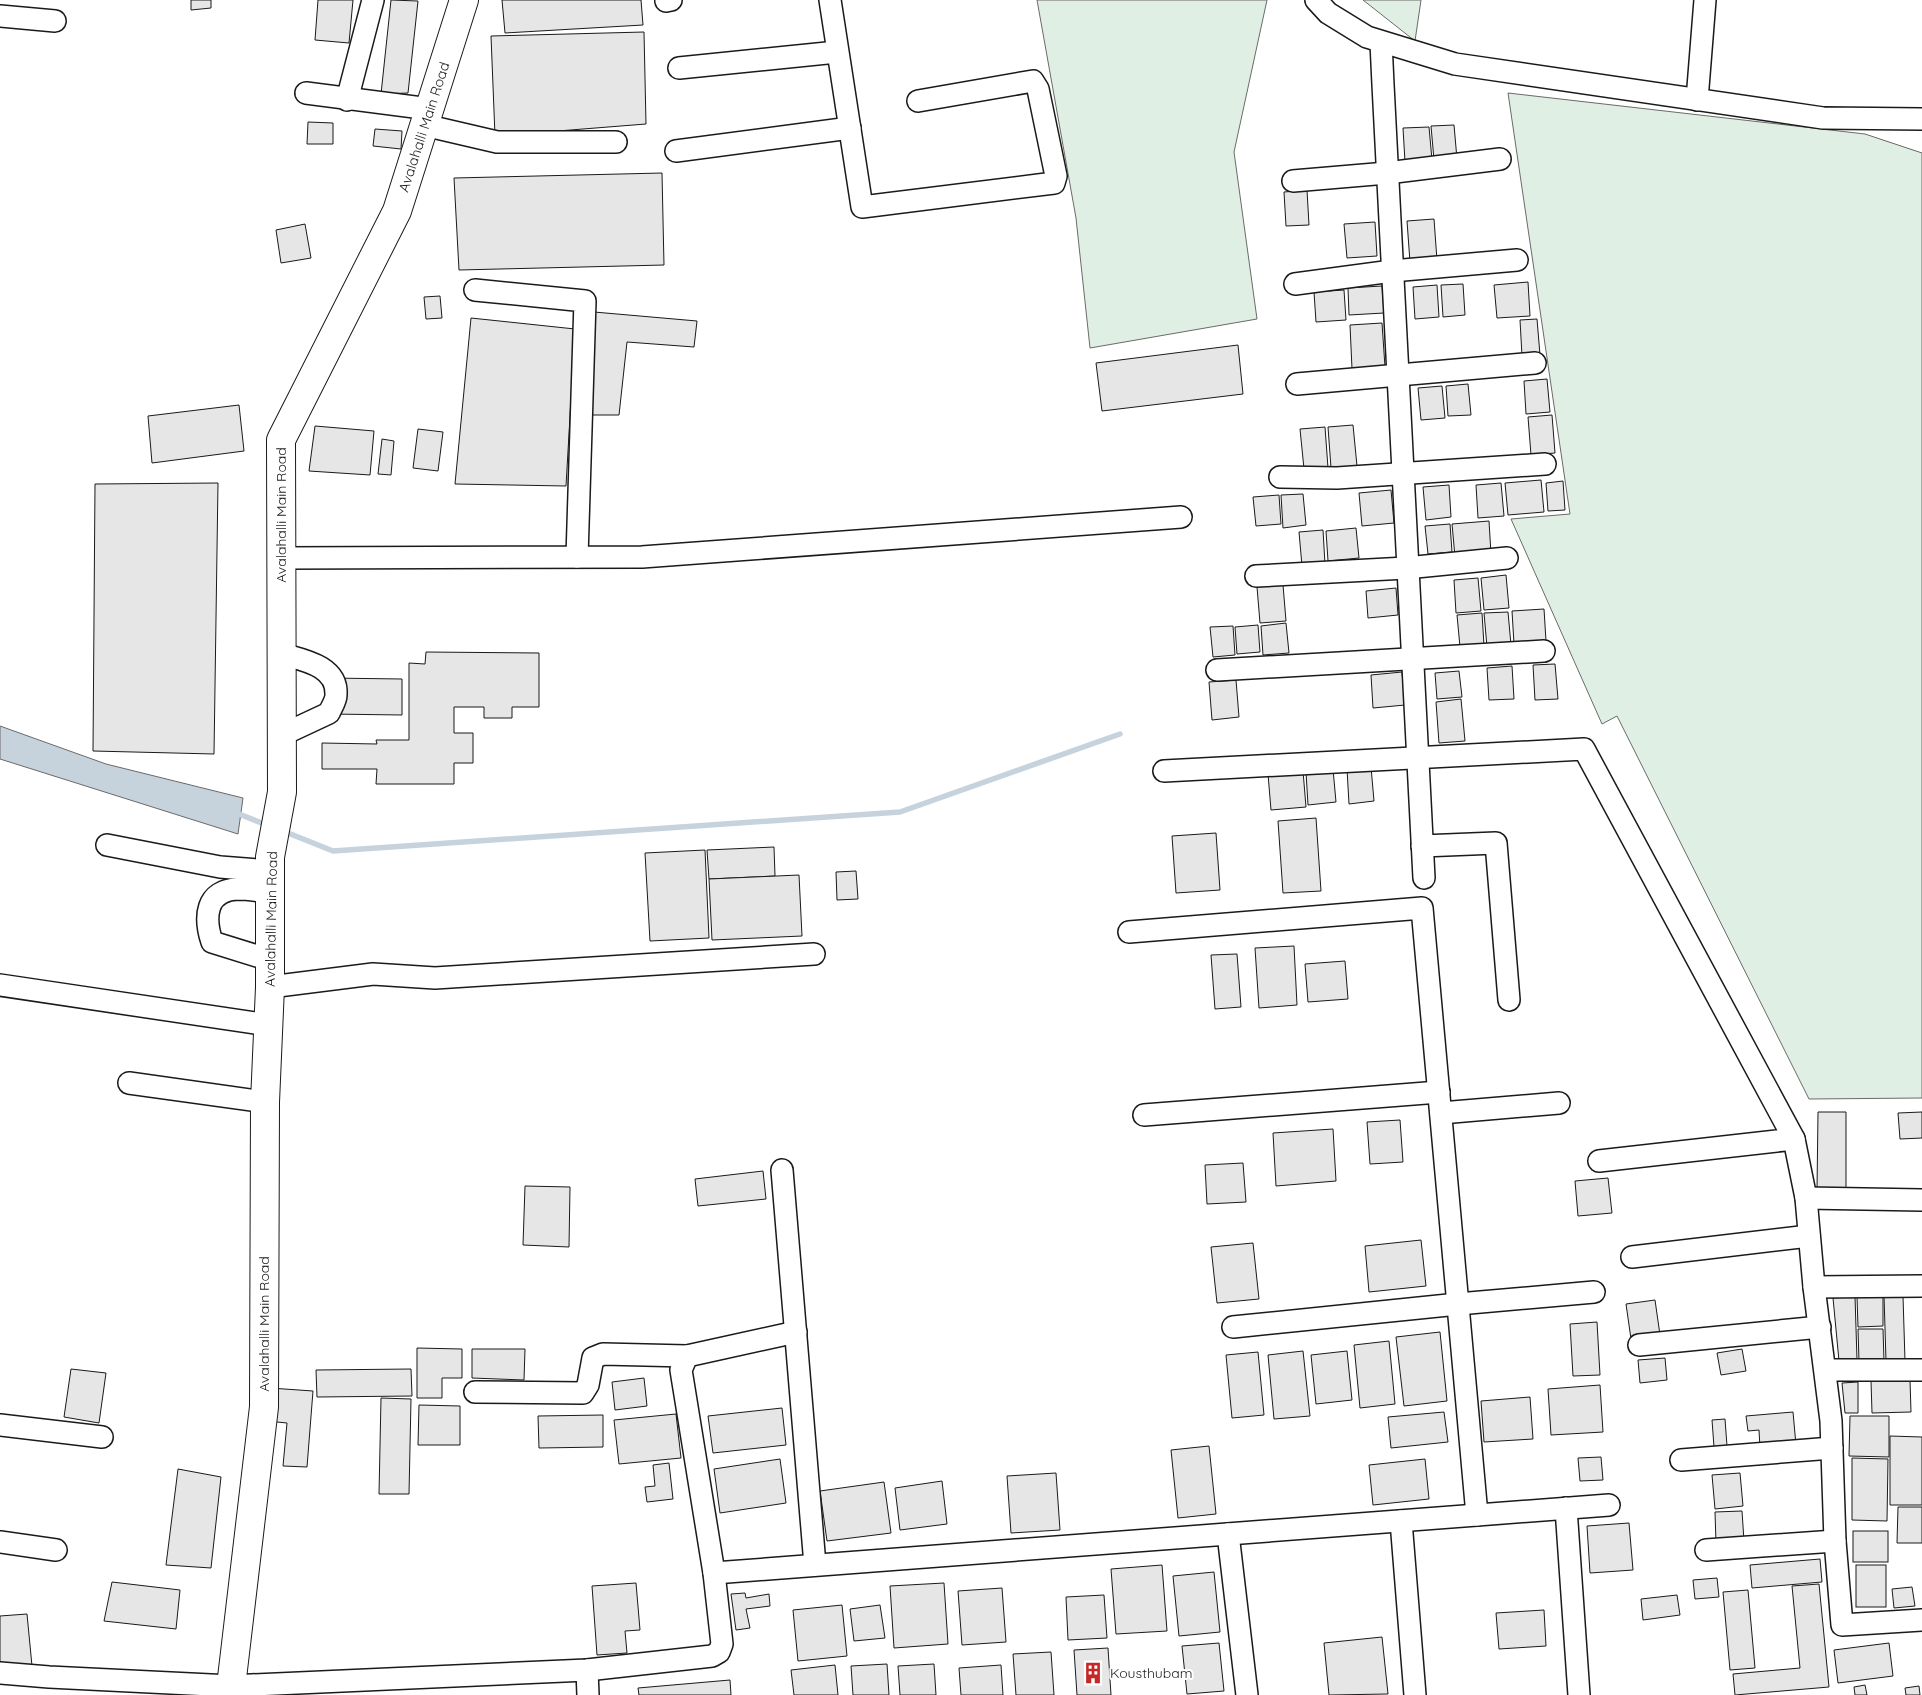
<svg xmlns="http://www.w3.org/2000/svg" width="1922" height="1695" viewBox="0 0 1922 1695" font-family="Quicksand,sans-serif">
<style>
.green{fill:#e0efe3;stroke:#6a6a6a}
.water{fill:#c6d2dc;stroke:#6a6a6a}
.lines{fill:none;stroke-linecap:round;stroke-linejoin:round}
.stream{stroke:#c6d2dc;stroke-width:5.5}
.building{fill:#e6e6e6;stroke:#1a1a1a}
.minor-casing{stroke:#1a1a1a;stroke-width:24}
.major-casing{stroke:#1a1a1a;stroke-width:30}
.minor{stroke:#fff;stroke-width:21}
.major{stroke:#fff;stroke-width:28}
.labels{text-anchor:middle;stroke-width:4;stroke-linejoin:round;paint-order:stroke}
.street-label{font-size:14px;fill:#1a1a1a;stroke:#fff}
.poi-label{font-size:14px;fill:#1a1a1a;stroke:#fff;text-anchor:start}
</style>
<rect width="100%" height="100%" fill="#fff"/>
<!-- green -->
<g class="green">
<polygon points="1037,0 1267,0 1234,152 1257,319 1090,348 1076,218"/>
<polygon points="1363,0 1421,0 1415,41"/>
<polygon points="1508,93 1865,134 1922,153 1922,1098 1809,1099 1617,716 1602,724 1511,519 1570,514"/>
</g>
<!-- water -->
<polygon class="water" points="0,726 106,764 243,798 238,834 0,759"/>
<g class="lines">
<!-- stream -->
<g class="stream">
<polyline points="234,812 269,826"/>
<polyline points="283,831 333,851 900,812 1120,734"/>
</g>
</g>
<!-- building -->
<g class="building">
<polygon points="191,0 211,0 211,8 191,10"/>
<polygon points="318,0 353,0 349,43 315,40"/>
<polygon points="391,0 418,1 408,93 381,94"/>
<polygon points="502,0 641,0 643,25 505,33"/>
<polygon points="644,32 646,124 495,136 491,36"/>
<polygon points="308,122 333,123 333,144 307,144"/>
<polygon points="1454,125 1457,159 1434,160 1431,126"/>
<polygon points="1429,127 1432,160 1405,162 1403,128"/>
<polygon points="375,129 402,131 401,149 373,146"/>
<polygon points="662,173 664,265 459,270 454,178"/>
<polygon points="1307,190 1309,225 1286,226 1284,192"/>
<polygon points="1434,219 1437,260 1410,262 1407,221"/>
<polygon points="1375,222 1377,256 1347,258 1344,224"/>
<polygon points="305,224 311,258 281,263 276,230"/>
<polygon points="1528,282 1530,316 1497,318 1494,285"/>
<polygon points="1463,284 1465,315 1443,317 1441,285"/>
<polygon points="1437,285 1439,317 1415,319 1413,287"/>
<polygon points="1382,286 1384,313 1349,315 1348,288"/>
<polygon points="1344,290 1346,320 1316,322 1314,292"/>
<polygon points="440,296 442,318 426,319 424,297"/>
<polygon points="594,312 697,321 694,347 627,342 619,415 591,415"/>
<polygon points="471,318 575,329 566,486 455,484"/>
<polygon points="1537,319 1540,355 1522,356 1520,320"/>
<polygon points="1382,323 1385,367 1352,369 1350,325"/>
<polygon points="1238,345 1243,394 1102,411 1096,363"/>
<polygon points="1547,379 1550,412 1526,414 1524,381"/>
<polygon points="1468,384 1471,415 1448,416 1446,386"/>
<polygon points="1442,386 1445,418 1421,420 1418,388"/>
<polygon points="239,405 244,451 152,463 148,416"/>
<polygon points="1552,415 1555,453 1531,455 1528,417"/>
<polygon points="1353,425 1357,466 1331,468 1328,427"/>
<polygon points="315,426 374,431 370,475 309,471"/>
<polygon points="1325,427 1328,468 1304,469 1300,429"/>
<polygon points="418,429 443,432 438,471 413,468"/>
<polygon points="382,439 394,441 391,475 378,474"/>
<polygon points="1541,480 1544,512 1508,515 1505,483"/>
<polygon points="1563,481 1565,510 1548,511 1546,483"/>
<polygon points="218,483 214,754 93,751 95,484"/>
<polygon points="1501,483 1504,516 1478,518 1476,485"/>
<polygon points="1449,485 1451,517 1426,520 1423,487"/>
<polygon points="1391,490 1394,523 1362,526 1359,493"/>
<polygon points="1303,494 1306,525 1283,528 1281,495"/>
<polygon points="1279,495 1281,524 1256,526 1253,497"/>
<polygon points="1489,521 1491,554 1455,557 1452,524"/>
<polygon points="1450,524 1452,552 1428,554 1425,526"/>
<polygon points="1356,528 1359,558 1328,561 1326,531"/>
<polygon points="1323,530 1325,564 1302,566 1299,532"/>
<polygon points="1506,575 1509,608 1484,610 1481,578"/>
<polygon points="1478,578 1481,611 1456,613 1454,580"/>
<polygon points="1283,585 1286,621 1260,623 1257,587"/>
<polygon points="1396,588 1398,615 1368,618 1366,591"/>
<polygon points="1544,609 1546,641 1514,644 1512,611"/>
<polygon points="1508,612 1511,645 1487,647 1484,613"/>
<polygon points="1482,613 1484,646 1460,647 1457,615"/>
<polygon points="1286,623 1289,653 1263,655 1261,626"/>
<polygon points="1258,625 1260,652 1237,654 1235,627"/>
<polygon points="1233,626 1235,655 1213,657 1210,627"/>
<polygon points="426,652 539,653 539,707 512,707 512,718 484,718 484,707 454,707 454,733 473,733 473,763 454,763 454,784 376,784 377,769 322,769 322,743 377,744 376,740 409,740 409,663 425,664"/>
<polygon points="1555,664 1558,699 1535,700 1533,665"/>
<polygon points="1512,666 1514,699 1489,700 1487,668"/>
<polygon points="1459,671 1462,697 1437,699 1435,673"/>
<polygon points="1402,672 1405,705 1373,708 1371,675"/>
<polygon points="329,678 402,679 402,715 329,714"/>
<polygon points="1236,680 1239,717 1212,720 1209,682"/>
<polygon points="1461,699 1465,741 1439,743 1436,702"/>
<polygon points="1371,767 1374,801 1349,804 1347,769"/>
<polygon points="1333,769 1336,802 1308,805 1306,772"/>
<polygon points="1303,771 1306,807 1271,810 1268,774"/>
<polygon points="1316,818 1321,891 1283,893 1278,821"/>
<polygon points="1216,833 1220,890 1176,893 1172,836"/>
<polygon points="774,847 775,876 709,879 707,850"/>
<polygon points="705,850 709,938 650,941 645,853"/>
<polygon points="856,871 858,899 837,900 836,872"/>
<polygon points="799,875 802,936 712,940 709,879"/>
<polygon points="1294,946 1297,1005 1259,1008 1255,948"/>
<polygon points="1237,954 1241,1007 1215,1009 1211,955"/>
<polygon points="1345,961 1348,999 1308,1002 1305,964"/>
<polygon points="1818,1112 1846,1112 1846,1190 1817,1190"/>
<polygon points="1922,1112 1922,1138 1900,1139 1898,1113"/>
<polygon points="1400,1120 1403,1162 1370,1164 1367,1122"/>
<polygon points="1333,1129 1336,1181 1276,1186 1273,1133"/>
<polygon points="1243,1163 1246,1202 1207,1204 1205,1165"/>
<polygon points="763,1171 766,1199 698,1206 695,1179"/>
<polygon points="1608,1178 1612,1213 1578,1216 1575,1181"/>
<polygon points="525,1186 570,1187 569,1247 523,1245"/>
<polygon points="1421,1240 1426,1286 1369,1292 1365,1246"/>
<polygon points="1253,1243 1259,1299 1217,1303 1211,1247"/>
<polygon points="1855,1296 1857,1360 1839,1361 1833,1298"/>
<polygon points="1884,1296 1903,1296 1905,1361 1886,1361"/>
<polygon points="1857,1297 1883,1297 1883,1326 1858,1327"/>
<polygon points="1655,1300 1660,1335 1631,1339 1626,1304"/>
<polygon points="1597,1322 1600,1375 1573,1376 1570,1324"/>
<polygon points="1858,1329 1883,1329 1884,1361 1859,1362"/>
<polygon points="1440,1332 1447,1401 1404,1406 1396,1337"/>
<polygon points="1389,1341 1395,1404 1360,1408 1354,1345"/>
<polygon points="417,1348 462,1349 462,1378 442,1378 442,1398 417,1398"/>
<polygon points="472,1349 525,1349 524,1380 472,1378"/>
<polygon points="1742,1349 1746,1371 1721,1375 1717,1353"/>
<polygon points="1303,1351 1310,1416 1274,1419 1268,1355"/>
<polygon points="1347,1351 1352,1400 1316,1404 1311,1355"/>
<polygon points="1258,1352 1264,1415 1232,1418 1226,1355"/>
<polygon points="1665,1358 1667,1380 1640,1383 1638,1360"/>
<polygon points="71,1369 106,1373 99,1423 64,1417"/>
<polygon points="411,1369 412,1396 317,1397 316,1370"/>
<polygon points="644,1378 647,1406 615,1410 612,1382"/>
<polygon points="1910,1380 1911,1412 1872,1413 1871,1381"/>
<polygon points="1858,1382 1858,1413 1845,1413 1842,1383"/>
<polygon points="1600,1385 1603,1432 1551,1435 1548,1389"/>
<polygon points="270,1388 313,1391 307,1467 283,1466 287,1423 267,1421"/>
<polygon points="1530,1397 1533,1439 1484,1442 1481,1401"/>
<polygon points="381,1398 411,1399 409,1494 379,1494"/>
<polygon points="419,1405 460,1406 460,1445 418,1445"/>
<polygon points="782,1408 786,1445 713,1453 708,1416"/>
<polygon points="1444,1412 1448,1442 1391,1448 1388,1417"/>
<polygon points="1793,1412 1796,1445 1760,1448 1759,1430 1748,1431 1746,1416"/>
<polygon points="676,1414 681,1458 619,1464 614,1420"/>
<polygon points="603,1415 603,1447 539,1448 538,1416"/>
<polygon points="1850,1416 1889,1416 1889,1457 1849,1456"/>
<polygon points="1725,1419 1727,1446 1714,1447 1712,1420"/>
<polygon points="1890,1436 1922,1437 1922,1505 1890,1505"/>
<polygon points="1209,1446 1216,1514 1178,1518 1171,1450"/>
<polygon points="1601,1457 1603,1480 1580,1481 1578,1458"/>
<polygon points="1852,1458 1888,1459 1887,1521 1852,1520"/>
<polygon points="780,1459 786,1503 720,1513 714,1469"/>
<polygon points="1425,1459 1429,1499 1373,1505 1369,1465"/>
<polygon points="669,1463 673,1499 647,1502 645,1487 655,1486 653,1465"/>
<polygon points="178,1469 221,1477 211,1568 166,1565"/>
<polygon points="1056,1473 1060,1530 1011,1533 1007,1476"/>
<polygon points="1740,1473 1743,1506 1715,1509 1712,1475"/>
<polygon points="942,1481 947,1524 900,1530 895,1488"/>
<polygon points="884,1482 891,1533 827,1541 820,1491"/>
<polygon points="1898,1507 1922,1507 1922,1543 1897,1543"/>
<polygon points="1742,1511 1744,1541 1716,1543 1715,1512"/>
<polygon points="1629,1523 1633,1570 1590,1573 1587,1526"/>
<rect x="1853" y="1531" width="35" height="31"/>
<polygon points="1820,1559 1822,1582 1752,1588 1750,1565"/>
<polygon points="1162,1565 1167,1631 1116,1634 1111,1569"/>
<rect x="1856" y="1565" width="30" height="42"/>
<polygon points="1214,1572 1220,1632 1179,1636 1173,1576"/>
<polygon points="1717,1578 1719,1597 1695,1599 1693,1580"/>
<polygon points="112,1582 180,1590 176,1629 104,1621"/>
<polygon points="636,1583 640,1630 625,1631 627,1653 597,1655 592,1586"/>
<polygon points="944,1583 948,1644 894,1648 890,1586"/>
<polygon points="1819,1584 1829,1687 1735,1695 1733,1674 1800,1668 1792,1586"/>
<polygon points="1912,1587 1915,1606 1894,1608 1892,1589"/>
<polygon points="1002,1588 1006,1642 962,1645 958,1591"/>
<polygon points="1748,1590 1755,1668 1730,1670 1723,1592"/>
<polygon points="745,1593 746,1598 769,1594 770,1606 746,1609 750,1628 736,1630 731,1594"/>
<polygon points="1104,1595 1107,1638 1068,1640 1066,1597"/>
<polygon points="1677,1595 1680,1615 1643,1620 1641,1599"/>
<polygon points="842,1605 847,1656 798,1661 793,1610"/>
<polygon points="880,1605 885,1638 854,1641 850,1609"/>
<polygon points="1544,1610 1546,1646 1499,1649 1496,1613"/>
<polygon points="27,1614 32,1666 0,1669 0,1616"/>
<polygon points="1382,1637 1388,1694 1329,1695 1324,1643"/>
<polygon points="1219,1643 1224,1691 1187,1694 1182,1646"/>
<polygon points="1889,1643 1893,1676 1838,1683 1834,1650"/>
<polygon points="1108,1648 1111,1695 1077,1695 1074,1650"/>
<polygon points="1051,1652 1054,1695 1016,1695 1013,1654"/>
<polygon points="887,1664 889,1695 853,1695 851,1666"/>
<polygon points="934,1664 936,1695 900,1695 898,1666"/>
<polygon points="835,1665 838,1695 794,1695 791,1670"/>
<polygon points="1001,1665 1003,1695 961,1695 959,1668"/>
<polygon points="730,1680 731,1695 639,1695 638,1688"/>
<polygon points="1865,1685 1867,1695 1855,1695 1854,1687"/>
<polygon points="1919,1686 1920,1695 1906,1695 1905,1688"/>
</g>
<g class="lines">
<!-- minor casing -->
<g class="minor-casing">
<g id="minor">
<polyline points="830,0 862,207 1054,183 1056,176 1038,89 1033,81 918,101"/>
<polyline points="1316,0 1328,13 1367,37 1455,64 1823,118 1922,119"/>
<polyline points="666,1 671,0"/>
<polyline points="0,16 55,21"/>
<path d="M1381,42C1394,321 1408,600 1424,878"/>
<polyline points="679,68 837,52"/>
<polyline points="306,93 430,109"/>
<polyline points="347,100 373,0"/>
<polyline points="1697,100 1705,0"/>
<polyline points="424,125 497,142 616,142"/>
<polyline points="676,151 850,128"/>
<polyline points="1293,181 1387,173 1500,159"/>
<polyline points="1295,284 1392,271 1517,260"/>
<polyline points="475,290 585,301 577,557"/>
<polyline points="1297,384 1535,363"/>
<polyline points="1280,477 1337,478 1545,464"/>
<polyline points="282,558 642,557 1181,517"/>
<polyline points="1256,576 1406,568 1507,558"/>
<path d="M282,654C303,660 338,666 336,695C336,701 331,708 329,713L282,735"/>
<polyline points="1217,670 1544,651"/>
<polyline points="1164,771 1584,749 1794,1139 1599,1161"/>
<polyline points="107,845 220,867 270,871"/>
<polyline points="1422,846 1496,843 1509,1000"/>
<path d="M270,892C259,891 248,889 238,889C205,890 204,918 212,942L270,960"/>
<polyline points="1129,932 1422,908 1477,1515"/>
<polyline points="0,985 268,1025"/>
<polyline points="270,987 373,974 435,978 814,954"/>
<polyline points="129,1083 265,1102"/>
<polyline points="1441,1113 1559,1103"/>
<polyline points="1144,1115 1439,1092"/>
<polyline points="1794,1139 1806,1198 1814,1287 1831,1421 1835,1541 1842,1625 1922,1620"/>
<polyline points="782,1170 815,1565"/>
<polyline points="1806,1198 1922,1200"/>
<polyline points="1632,1257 1809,1236"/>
<polyline points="1814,1287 1922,1286"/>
<polyline points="1233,1327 1458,1304 1594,1292"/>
<polyline points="1639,1345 1820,1327"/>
<polyline points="1826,1370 1922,1370"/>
<polyline points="475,1392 583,1393 588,1385 593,1358 603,1354 687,1356"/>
<polyline points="0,1425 102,1437"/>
<polyline points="1681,1460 1832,1448"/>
<polyline points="1566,1508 1579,1695"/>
<polyline points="1401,1521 1415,1695"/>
<polyline points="1228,1534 1247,1695"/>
<polyline points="0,1542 56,1550"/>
<polyline points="1706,1550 1835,1541"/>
<polyline points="714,1573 1609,1505"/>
<polyline points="587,1670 588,1695"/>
<polyline points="0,1673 49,1677 231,1686 587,1670 712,1656 719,1652 722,1644 714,1573 681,1370 687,1356 796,1332"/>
</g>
</g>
<!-- major casing -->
<g class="major-casing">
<polyline id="major" points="230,1695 264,1407 265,1102 270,987 270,857 282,792 281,440 397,211 464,0"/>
</g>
<!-- minor -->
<use href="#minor" class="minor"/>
<!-- major -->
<use href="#major" class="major"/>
</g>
<!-- icons -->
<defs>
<g id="building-bare" transform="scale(1.725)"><path d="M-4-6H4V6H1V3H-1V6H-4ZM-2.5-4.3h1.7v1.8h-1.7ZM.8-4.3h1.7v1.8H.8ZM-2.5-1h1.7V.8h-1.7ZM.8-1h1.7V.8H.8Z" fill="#c62828" stroke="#fff" stroke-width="2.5" paint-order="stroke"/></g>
</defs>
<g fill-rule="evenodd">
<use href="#building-bare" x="1093" y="1673"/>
</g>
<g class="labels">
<!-- street labels -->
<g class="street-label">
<text transform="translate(424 127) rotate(-72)" y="5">Avalahalli Main Road</text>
<text transform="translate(281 515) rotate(-90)" y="5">Avalahalli Main Road</text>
<text transform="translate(271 919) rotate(-89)" y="5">Avalahalli Main Road</text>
<text transform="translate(264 1324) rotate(-90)" y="5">Avalahalli Main Road</text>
</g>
<!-- poi labels -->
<g class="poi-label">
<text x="1110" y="1678">Kousthubam</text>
</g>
</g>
</svg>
